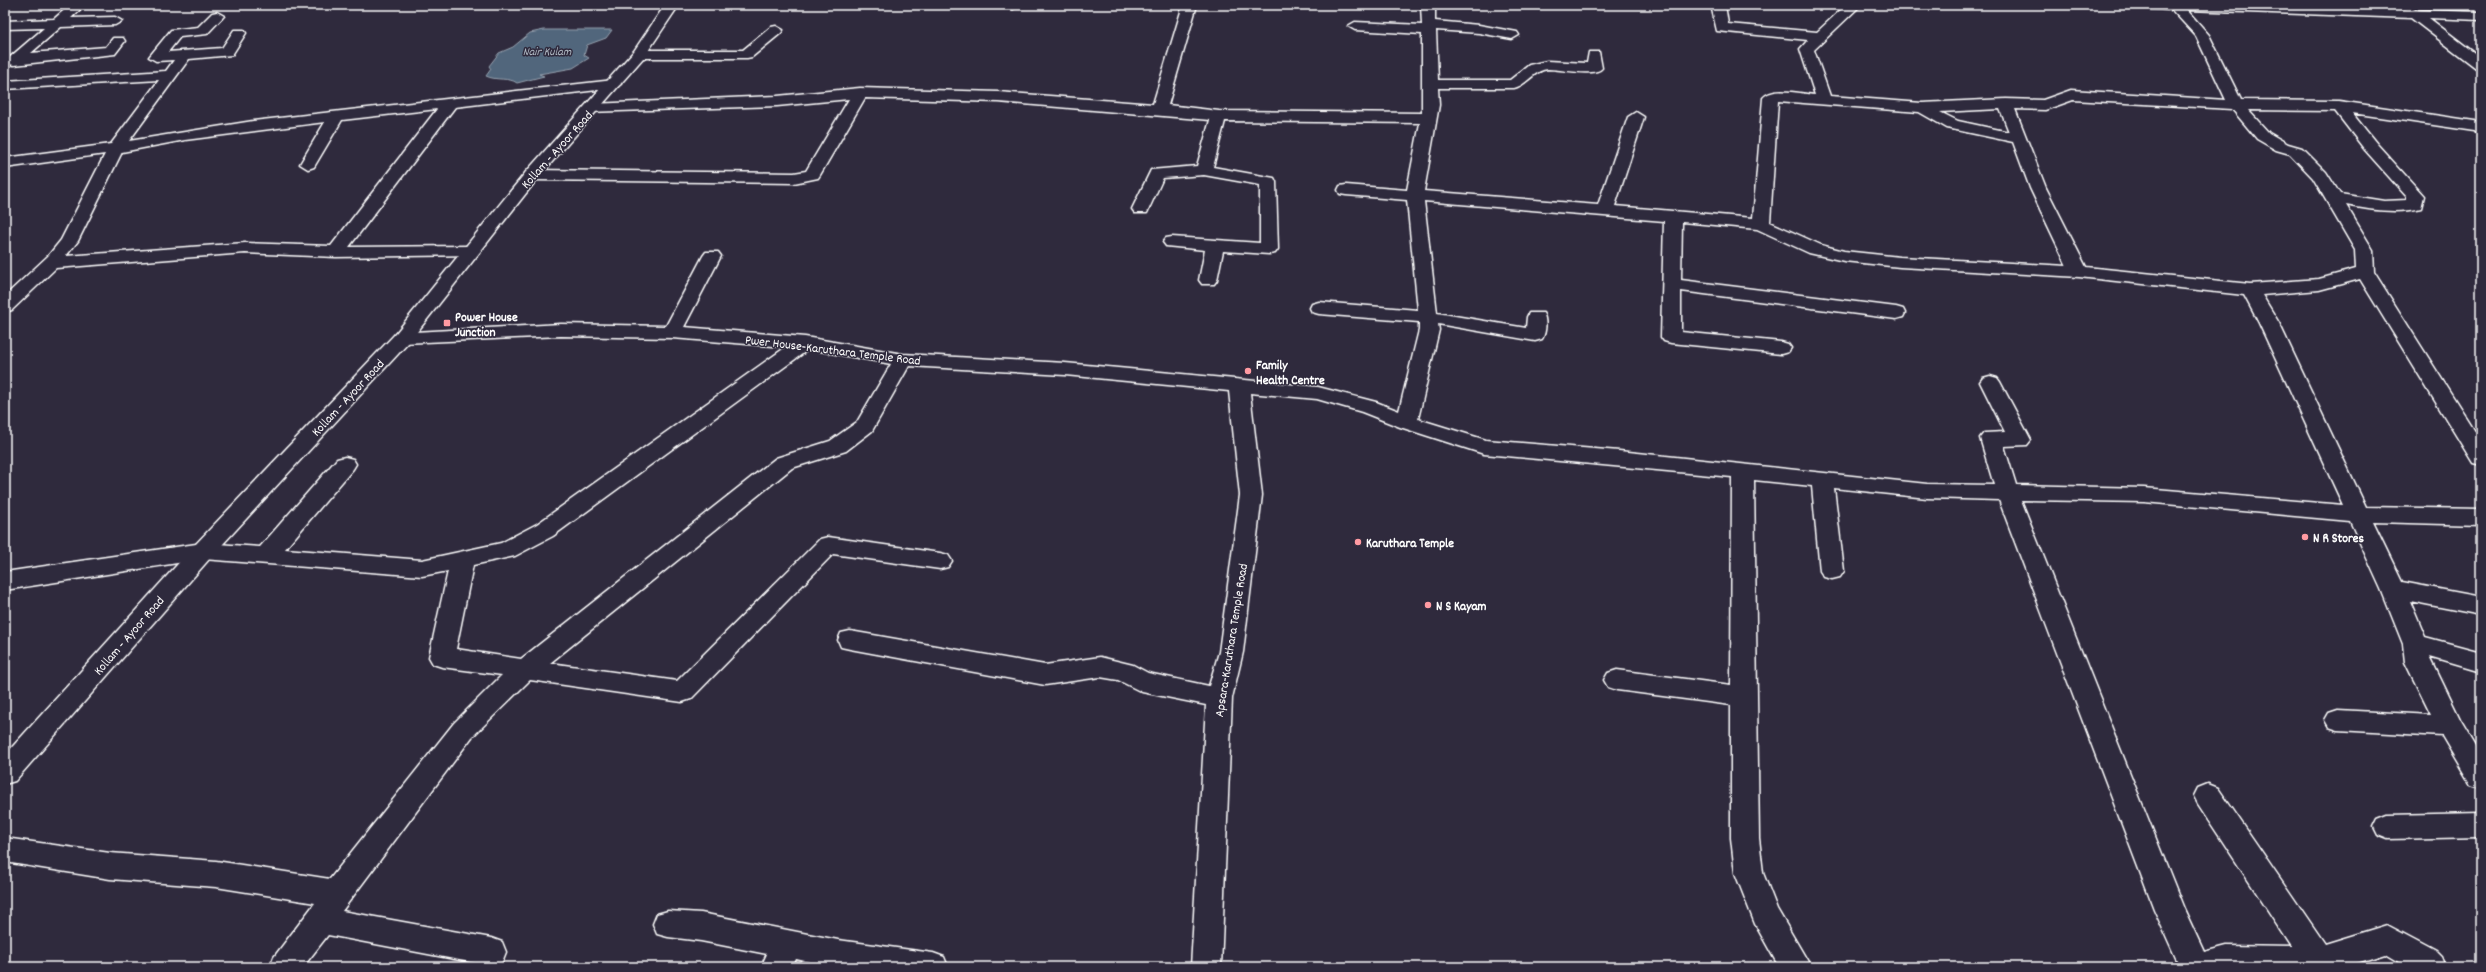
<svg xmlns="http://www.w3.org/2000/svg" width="2486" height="972" viewBox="0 0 2486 972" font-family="Dekko,sans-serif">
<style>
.water{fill:#51667c;stroke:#97a3b0}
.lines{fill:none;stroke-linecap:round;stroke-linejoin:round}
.minor-casing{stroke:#fff;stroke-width:3}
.major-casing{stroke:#fff;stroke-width:3}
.minor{fill:#2f2a3d;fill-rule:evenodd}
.major{fill:#2f2a3d;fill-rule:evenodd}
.poi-dot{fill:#ff9aa2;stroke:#2f2a3d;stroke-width:1.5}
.labels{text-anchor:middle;stroke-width:3;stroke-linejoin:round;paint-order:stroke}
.far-water-label{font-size:12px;font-style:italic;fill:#b1bac4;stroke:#2f2a3d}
.street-label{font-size:13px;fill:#fff;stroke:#2f2a3d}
.poi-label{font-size:13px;font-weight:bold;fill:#fff;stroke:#2f2a3d;text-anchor:start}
</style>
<rect width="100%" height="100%" fill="#2f2a3d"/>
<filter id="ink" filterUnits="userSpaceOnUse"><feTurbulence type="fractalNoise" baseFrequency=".025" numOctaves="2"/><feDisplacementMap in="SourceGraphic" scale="8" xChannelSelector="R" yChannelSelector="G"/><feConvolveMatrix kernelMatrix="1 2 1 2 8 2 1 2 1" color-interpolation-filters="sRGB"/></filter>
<g filter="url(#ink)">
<!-- water -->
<path class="water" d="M544,30H612L606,38L587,45L584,55L589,58L573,68L539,74L544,76L517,83C509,77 496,81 486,76L491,69L489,66L499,53L513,47L530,33Z"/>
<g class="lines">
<!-- minor casing -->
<g class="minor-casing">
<g id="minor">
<polygon points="70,5 85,5 71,18 115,17 122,21 115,25 61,27 31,53 106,47 113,38 123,38 125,41 115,54 14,65 9,64 7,61 9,58 44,28 5,29 5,21 54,19"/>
<polygon points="1005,5 1020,5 1013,9"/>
<path d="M1183,5H1197L1168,105L1219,111L1422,113V34L1355,30L1348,26L1355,22L1422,25L1421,5H1435V21L1479,25L1517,32L1519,35L1512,39L1479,33L1436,30L1438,80H1510L1529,65L1547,61L1587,63L1589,52H1599L1602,68C1596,77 1560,69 1548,69C1534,70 1527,85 1514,88H1438L1439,105L1424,191L1598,205L1628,117L1636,112L1644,117L1615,206L1753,218L1763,98C1772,86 1802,94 1815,95L1800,49L1808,40L1717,31L1711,5H1725L1728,24L1817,32L1846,5H1861L1814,50L1830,96L1922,103L2006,99L2043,100L2071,90L2226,100L2196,36L2172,10L2149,9L2142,5H2271L2405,9L2411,7L2418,10L2481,12V20L2429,18L2481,58V69L2476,68L2411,18L2187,10L2209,35L2241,100L2339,101L2481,122V132L2352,113L2377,144L2424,196L2421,208C2396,214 2371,210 2346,205L2373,250L2374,272L2481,441V465L2473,463L2360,279L2319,290L2262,295L2279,323L2366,507L2481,509V525L2373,522L2402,582L2481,597V615L2410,601L2425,637L2481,652V672L2430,657L2460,719L2481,754V788L2471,785L2442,736L2338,730L2329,727L2325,720L2329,713L2338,710L2431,715L2405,662L2403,644L2381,589L2350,521L2144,502L2021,500L2184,909L2204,952L2227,946L2292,947L2198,804L2194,796L2198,788L2208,784L2218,788L2325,944L2387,925L2436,951L2442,957L2446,967H2407L2385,954L2344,967H2180L2154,909L1999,500L1927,498L1834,488L1844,571L1840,577L1832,579L1824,577L1820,571L1812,486L1754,480L1759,838L1763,873L1777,909L1811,967H1779L1755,924L1735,873L1731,838V705L1617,690L1608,687L1604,680L1608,673L1617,670L1731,685L1732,477L1484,454L1400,427L1362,412L1317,399L1250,393L1262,495L1243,652L1232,698L1221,967H1191L1206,705L1142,692L1118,680L1100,677L1045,685L850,649L841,647L838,640L841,633L850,631L1045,665L1100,657L1133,665L1148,673L1209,686L1219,652L1240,495L1229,391L1065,375L909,366L872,431L846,451L792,468L550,663L677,681L820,539L828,537L940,553L948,555L952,561L948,567L940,569L833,554L691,699L682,702L530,680L472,737L342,911L491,938L502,942L506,952L502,962L491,966L328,935L303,967H270L274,957L315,903L216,887L110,879L5,862V838L110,853L216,861L330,879L454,723L502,675L442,667L433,664L429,657L448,571L422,576L203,559L5,590V572L203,543L260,547L337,459L345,457L353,459L356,464L353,469L285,549L422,560L501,543L537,524L786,347L672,338L561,336L403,343L396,341L393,337L396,333L561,324L666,326L703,256L706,252H718L721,256L684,327L805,337L903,354L1065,363L1318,387L1376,402L1399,411L1419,330V322L1319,314L1312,312L1310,308L1312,304L1319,302L1418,310L1407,200L1346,195L1340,194L1338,190L1340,186L1346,185L1407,190L1420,123L1225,121L1213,167L1274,178L1276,182L1278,249L1275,253L1269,254L1223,251L1217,280L1214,284H1202L1199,280L1205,250L1166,246L1163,242L1166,238L1172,237L1260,243V185L1204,175L1163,178L1147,213H1135L1132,209L1151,170L1197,166L1210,120L998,102L865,98L820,175L818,178L794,183L532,180L526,178L524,175L526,172L532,170L794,173L806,171L849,99L777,106L587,112L584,109L592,104L777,96L860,88L998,92L1153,104ZM2073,100L2232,109L2257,139L2276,150L2290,154L2313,178L2355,250L2356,269L2319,279L2250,284L2086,267L2046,188L2015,109L2045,110ZM1778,101L1919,112L1947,128L2013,142L2030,188L2067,266L1900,257L1844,251L1821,245L1770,222ZM2000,109L2009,132L1958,121L1940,112ZM2248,110L2335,111L2365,150L2407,197V200L2384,201L2340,194L2326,172L2302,148L2288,144L2269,133ZM1424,201L1664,221L1661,337L1664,341L1671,343L1781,354L1788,352L1791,348L1788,344L1781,342L1681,332V291L1896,319L1903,317L1905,313L1903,309L1896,307L1681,280L1682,222L1757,229L1809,253L1844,261L1900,267L2079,277L2244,295L2259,323L2343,505L2144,488L2016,485L2004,446L2027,445L2031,440L2000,382L1997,378L1990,376L1983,378L1980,382L2005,432L1984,433L1980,438L1994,485L1927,484L1619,451L1486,440L1418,419L1439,330L1438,324L1535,341L1542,339C1546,333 1547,320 1543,313H1529L1527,317L1526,328L1437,313ZM809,349L891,364L857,422L830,441L776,458L521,659L456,649L473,565L515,556L553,536Z"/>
<path d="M217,12L224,16L207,34L180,37L168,52L222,48L234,30H244L246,33L232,55L189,59L129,141L253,121L614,80L621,84L614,88L455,107L349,247L470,246L476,247L479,251L476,255L336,257L245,253L56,268L12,310L5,312V296L48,256L61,240L105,154L5,168V158L111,144L159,80L5,89V81L166,71L174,60L156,61L149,57L171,30L198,27L212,13ZM437,109L331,246L245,243L66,256L78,241L122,152L185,140L325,122L300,164L308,169L314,167L342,120Z"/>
<polygon points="776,26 783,30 781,33 752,57 747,58 639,58 632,54 639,50 743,50 771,27"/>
<polygon points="2481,813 2481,837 2388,839 2378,835 2374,827 2378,819 2388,815"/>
<polygon points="668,911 701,913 838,940 933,953 944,957 948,967 833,967 796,959 792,967 761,967 767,954 701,941 668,937 657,934 653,924 657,914"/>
</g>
</g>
<!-- major casing -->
<g class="major-casing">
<polygon id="major" points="665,5 679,5 644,57 538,178 410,341 211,557 15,781 5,784 5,755 195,545 396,333 526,172 634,51"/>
</g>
<!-- minor -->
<use href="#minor" class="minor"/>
<!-- major -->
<use href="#major" class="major"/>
</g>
</g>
<!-- markers -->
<g class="poi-dot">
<rect x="443" y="319" width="8" height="8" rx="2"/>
<circle cx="1248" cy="371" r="4"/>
<circle cx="2305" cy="537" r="4"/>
<circle cx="1358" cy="542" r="4"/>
<circle cx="1428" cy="605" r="4"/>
</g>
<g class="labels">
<!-- far-water labels -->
<g class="far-water-label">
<text x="547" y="55">Nair Kulam</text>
</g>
<!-- street labels -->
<g class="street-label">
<text transform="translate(556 149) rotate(-48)" y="5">Kollam - Ayoor Road</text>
<text transform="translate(833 349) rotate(7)" y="5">Pwer House-Karuthara Temple Road</text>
<text transform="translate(347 397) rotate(-47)" y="5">Kollam - Ayoor Road</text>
<text transform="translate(128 635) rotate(-49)" y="5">Kollam - Ayoor Road</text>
<text transform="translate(1230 640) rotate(-81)" y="5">Apsara-Karuthara Temple Road</text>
</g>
<!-- poi labels -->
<g class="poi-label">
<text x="455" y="321">Power House<tspan x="455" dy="15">Junction</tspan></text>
<text x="1256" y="369">Family<tspan x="1256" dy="15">Health Centre</tspan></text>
<text x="2313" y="542">N R Stores</text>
<text x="1366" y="547">Karuthara Temple</text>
<text x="1436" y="610">N S Kayam</text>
</g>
</g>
<!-- margin -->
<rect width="2486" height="972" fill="none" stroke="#2f2a3d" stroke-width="20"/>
<rect x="10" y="10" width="2466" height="952" fill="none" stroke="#fff" stroke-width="1.5" filter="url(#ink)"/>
</svg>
